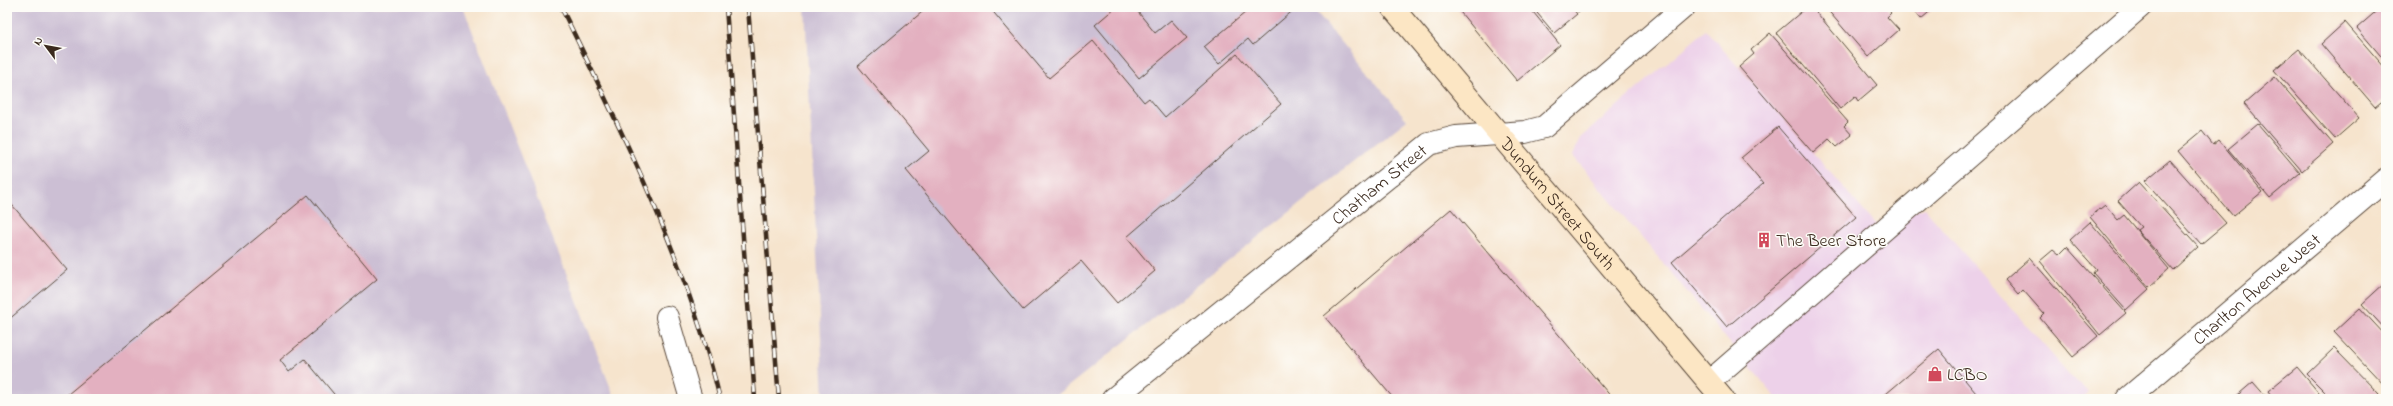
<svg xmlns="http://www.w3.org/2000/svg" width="2393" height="406" viewBox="0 0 2393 406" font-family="'Indie Flower',sans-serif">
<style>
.built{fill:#edd1e9}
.industrial{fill:#ccbfd4}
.building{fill:#e3b0c0}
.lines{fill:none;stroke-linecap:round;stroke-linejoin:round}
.service-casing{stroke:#574638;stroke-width:24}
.minor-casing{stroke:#574638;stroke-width:24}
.secondary-casing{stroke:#574638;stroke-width:24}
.service{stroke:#fff;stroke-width:22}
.minor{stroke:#fff;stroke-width:22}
.secondary{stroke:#fce6c4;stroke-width:22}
.rail-casing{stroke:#3b2a1e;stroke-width:4.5}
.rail{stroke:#fdfcf7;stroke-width:3;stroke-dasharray:9;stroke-linecap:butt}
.labels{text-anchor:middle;stroke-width:3;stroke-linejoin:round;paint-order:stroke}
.street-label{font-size:18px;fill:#3b2a1e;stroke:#fdfcf7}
.poi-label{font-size:18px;fill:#3b2a1e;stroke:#fdfcf7;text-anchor:start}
</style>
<rect width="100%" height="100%" fill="#fdfcf7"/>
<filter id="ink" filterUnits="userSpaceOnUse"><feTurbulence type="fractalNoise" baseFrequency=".025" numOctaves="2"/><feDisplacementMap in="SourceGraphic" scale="8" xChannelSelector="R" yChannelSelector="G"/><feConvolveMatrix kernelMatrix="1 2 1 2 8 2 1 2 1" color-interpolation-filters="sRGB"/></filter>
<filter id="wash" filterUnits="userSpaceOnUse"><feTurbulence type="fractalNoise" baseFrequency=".012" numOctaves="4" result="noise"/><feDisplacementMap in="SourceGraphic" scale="16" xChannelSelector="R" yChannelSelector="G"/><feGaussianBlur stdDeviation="0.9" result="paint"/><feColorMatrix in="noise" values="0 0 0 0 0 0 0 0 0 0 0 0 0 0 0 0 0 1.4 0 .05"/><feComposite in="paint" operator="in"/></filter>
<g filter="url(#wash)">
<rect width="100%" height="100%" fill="#f6e4cd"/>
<!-- built -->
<polygon class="built" points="1706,30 1876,225 1924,208 2068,373 2088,392 2080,399 1777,399 1573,156 1580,138"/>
<!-- industrial -->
<g class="industrial">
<polygon points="7,7 463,7 615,399 7,399"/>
<polygon points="805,7 1312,7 1407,120 1052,399 824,399"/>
</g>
<g id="blocks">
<!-- building -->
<g class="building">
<polygon points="928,7 989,7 1049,78 1093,41 1144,102 1149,98 1165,117 1237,54 1281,104 1127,237 1155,271 1117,303 1081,261 1023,310 906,170 929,151 858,66"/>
<polygon points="1116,7 1134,7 1155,33 1171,20 1187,38 1139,78 1095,25"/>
<polygon points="1252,7 1297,7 1253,45 1248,39 1219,64 1204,47"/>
<polygon points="1456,7 1529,7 1560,45 1517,81"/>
<polygon points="1532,7 1571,7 1577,14 1554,33"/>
<polygon points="1574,7 1584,7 1578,12"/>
<polygon points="1807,7 1812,7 1877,85 1858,101 1855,96 1840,109 1776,33"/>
<polygon points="1825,7 1886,7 1891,13 1887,17 1899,30 1868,57"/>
<polygon points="1911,7 1935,7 1921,19"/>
<polygon points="2381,7 2386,7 2386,62 2357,28"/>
<polygon points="2345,22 2386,69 2386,98 2375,107 2321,44"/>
<polygon points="1770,33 1848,122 1844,126 1852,135 1837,147 1829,139 1813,153 1739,67 1754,54 1751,50"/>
<polygon points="2299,49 2359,118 2335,139 2274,70"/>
<polygon points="2275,77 2333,144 2302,171 2244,104"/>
<polygon points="2258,124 2300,173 2270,198 2228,149"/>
<polygon points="1778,127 1856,217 1727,327 1672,262 1763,184 1741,158"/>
<polygon points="2202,131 2213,145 2219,140 2262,192 2233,216 2178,151"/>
<polygon points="2170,160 2226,223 2201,244 2145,181"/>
<polygon points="2139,182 2198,247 2173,270 2137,230 2141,227 2118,201"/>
<polygon points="308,195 377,279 280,360 289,372 305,359 338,399 62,399"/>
<polygon points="7,199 67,270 7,321"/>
<polygon points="2105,205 2118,220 2124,215 2169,269 2149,287 2090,217"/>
<polygon points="1451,209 1559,335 1613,399 1394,399 1324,316"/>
<polygon points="2090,222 2149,289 2126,310 2093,273 2096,269 2070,240"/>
<polygon points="2067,247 2126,313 2100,335 2040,261 2053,250 2059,255"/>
<polygon points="2030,258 2098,336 2073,357 2040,318 2044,314 2023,290 2018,295 2005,280"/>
<polygon points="2386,282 2386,330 2362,304"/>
<polygon points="2360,308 2386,336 2386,387 2334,332"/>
<polygon points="2334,348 2380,395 2376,399 2332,399 2307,374"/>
<polygon points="1939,349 1981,399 1880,399"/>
<polygon points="2297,367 2324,399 2274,399 2268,391"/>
<polygon points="2253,382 2268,399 2233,399"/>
</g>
</g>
</g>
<g filter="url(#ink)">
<use href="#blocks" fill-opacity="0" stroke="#574638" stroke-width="1"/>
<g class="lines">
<!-- service casing -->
<g class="service-casing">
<g id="service">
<polyline points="667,317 691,399"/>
<polyline points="1709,382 2140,7"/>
</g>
</g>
<!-- minor casing -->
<g class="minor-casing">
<g id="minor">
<path id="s1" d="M1113,399L1429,144L1456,137L1525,132L1544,127L1684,7"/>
<path id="s2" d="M2127,399L2386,179"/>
</g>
</g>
<!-- secondary casing -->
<g class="secondary-casing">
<g id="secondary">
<path id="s3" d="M1392,7L1723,399"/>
</g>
</g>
<!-- service -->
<use href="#service" class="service"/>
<!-- minor -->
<use href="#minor" class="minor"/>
<!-- secondary -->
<use href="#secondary" class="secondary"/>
<!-- rail casing -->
<g class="rail-casing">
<g id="rail">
<path d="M561,7C623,134 687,261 720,399"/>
<polyline points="726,7 755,399"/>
<polyline points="748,7 779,399"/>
</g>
</g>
<!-- rail -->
<use href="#rail" class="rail"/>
</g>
</g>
<!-- icons -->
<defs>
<g id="building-bare" transform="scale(1.2)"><path d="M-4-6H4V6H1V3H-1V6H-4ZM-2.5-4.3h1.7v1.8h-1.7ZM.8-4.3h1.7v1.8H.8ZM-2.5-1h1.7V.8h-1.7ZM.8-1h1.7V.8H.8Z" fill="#d1495b" stroke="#fdfcf7" stroke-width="2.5" paint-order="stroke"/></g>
<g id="shop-bare" transform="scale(1.2)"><path d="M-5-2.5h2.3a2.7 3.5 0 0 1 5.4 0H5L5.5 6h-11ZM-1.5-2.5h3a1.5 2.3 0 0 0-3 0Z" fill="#d1495b" stroke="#fdfcf7" stroke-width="2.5" paint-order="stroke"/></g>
</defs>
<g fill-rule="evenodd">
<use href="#building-bare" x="1764" y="240"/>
<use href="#shop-bare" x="1935" y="374"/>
</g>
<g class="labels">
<!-- street labels -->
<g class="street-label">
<text dy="6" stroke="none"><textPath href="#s1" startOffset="342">Chatham Street</textPath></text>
<text dy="6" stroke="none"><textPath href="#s3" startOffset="257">Dundurn Street South</textPath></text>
<text dy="6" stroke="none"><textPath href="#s2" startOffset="170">Charlton Avenue West</textPath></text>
</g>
<!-- poi labels -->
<g class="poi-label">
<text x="1776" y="246">The Beer Store</text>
<text x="1947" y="380">LCBO</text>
</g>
</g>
<!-- margin -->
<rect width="2393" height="406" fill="none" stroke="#fdfcf7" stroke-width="24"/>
<!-- north arrow -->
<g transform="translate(46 46) rotate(302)" stroke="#fdfcf7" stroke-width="3" paint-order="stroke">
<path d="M0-3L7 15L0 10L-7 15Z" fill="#3b2a1e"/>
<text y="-6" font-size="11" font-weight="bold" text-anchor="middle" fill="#3b2a1e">N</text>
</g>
</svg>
